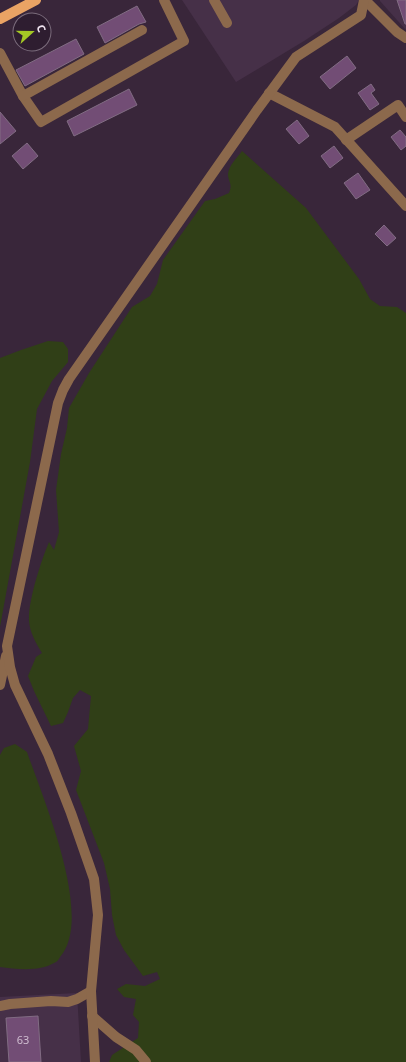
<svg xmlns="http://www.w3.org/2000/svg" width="406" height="1062" viewBox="0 0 406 1062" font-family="'Noto Sans',sans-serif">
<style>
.built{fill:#463048}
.green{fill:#303f17}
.building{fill:#724d75;stroke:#816c83}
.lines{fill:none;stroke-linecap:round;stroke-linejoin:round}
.minor{stroke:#8c694c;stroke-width:10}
.major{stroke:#eaa364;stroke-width:10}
.labels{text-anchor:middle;stroke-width:3;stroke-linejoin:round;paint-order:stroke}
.number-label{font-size:11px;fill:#cfbdd0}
</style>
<rect width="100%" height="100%" fill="#39263a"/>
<!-- built -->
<g class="built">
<polygon points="182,0 359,0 356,5 339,18 304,41 236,82"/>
<polygon points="380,0 406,0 406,30 380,1"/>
<polygon points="77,993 81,1062 0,1062 0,997"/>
</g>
<!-- green -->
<g class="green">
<path d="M242,151L306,208L359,279L370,299L380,306L397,307L406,313V1062H109L112,1055L138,1038L139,1022L133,1015L136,999L124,997L117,989L126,984L145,986L160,979L157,972L143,976L124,950L116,935L112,915L110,889L104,863L76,790L81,771L74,746L88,729L91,696L80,690L73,698L68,712L63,723L51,726L34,691L28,676L36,657L42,653C36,643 30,633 29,621C28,601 41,561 49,542L54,550L59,532L56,490L61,454L67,428L69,408L89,373L132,307L150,296L157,284L163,260L205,201L215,199L229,193C233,183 228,182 228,174C229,165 237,158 242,151Z"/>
<polygon points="48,341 63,342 68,349 68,362 52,381 37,409 30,462 0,627 0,358 21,350"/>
<path d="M15,744L27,752C42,796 95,918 60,957C59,959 57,962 54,963C39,972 16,969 0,967V755L4,748Z"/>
</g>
<!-- building -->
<g class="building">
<polygon points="397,0 406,0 406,24 405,24"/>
<polygon points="137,6 146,22 139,24 105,43 97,27"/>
<polygon points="76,39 84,54 25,86 16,70"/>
<polygon points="347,56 356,68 330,89 320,77"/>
<polygon points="371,84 375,90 371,93 379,104 370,110 358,93"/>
<polygon points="129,89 137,105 74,136 67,121"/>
<polygon points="0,112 16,131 0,144"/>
<polygon points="297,120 309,136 299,144 286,129"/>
<polygon points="400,130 406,137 406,146 401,150 391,137"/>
<polygon points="27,143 38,156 23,169 12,156"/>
<polygon points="334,146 343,158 330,168 321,156"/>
<polygon points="358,173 370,190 356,199 344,183"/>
<polygon points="384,225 396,238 387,246 375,234"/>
<polygon points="38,1016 41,1062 9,1062 6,1018"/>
</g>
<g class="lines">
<!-- minor -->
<g class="minor">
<polyline points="214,0 227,23"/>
<polyline points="365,0 397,32 406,38"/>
<polyline points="0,53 23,96 41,122 184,41 164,0"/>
<polyline points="269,93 335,127 406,206"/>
<polyline points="23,96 142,30"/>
<polyline points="346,140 398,105 406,117"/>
<polyline points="0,685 6,656"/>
<polyline points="0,1006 10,1004 51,1001 68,1002 77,999 91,991"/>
<polyline points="92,1016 116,1037 136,1050 146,1062"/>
<polyline points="95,1062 91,991 98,915 94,879 71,813 48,754 15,685 10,667 7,646 58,403 63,390 69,379 257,110 296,57 361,15 364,0"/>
</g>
<!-- major -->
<polyline class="major" points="0,19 36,0"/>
</g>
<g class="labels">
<!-- number labels -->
<g class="number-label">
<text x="23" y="1044">63</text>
</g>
</g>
<!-- north arrow -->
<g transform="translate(32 32) rotate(69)"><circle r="19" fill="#2e1d30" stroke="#7b6c7c"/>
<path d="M0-3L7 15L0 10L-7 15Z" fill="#a4c825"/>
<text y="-6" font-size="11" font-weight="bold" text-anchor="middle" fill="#eee2ef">С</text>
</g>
</svg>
